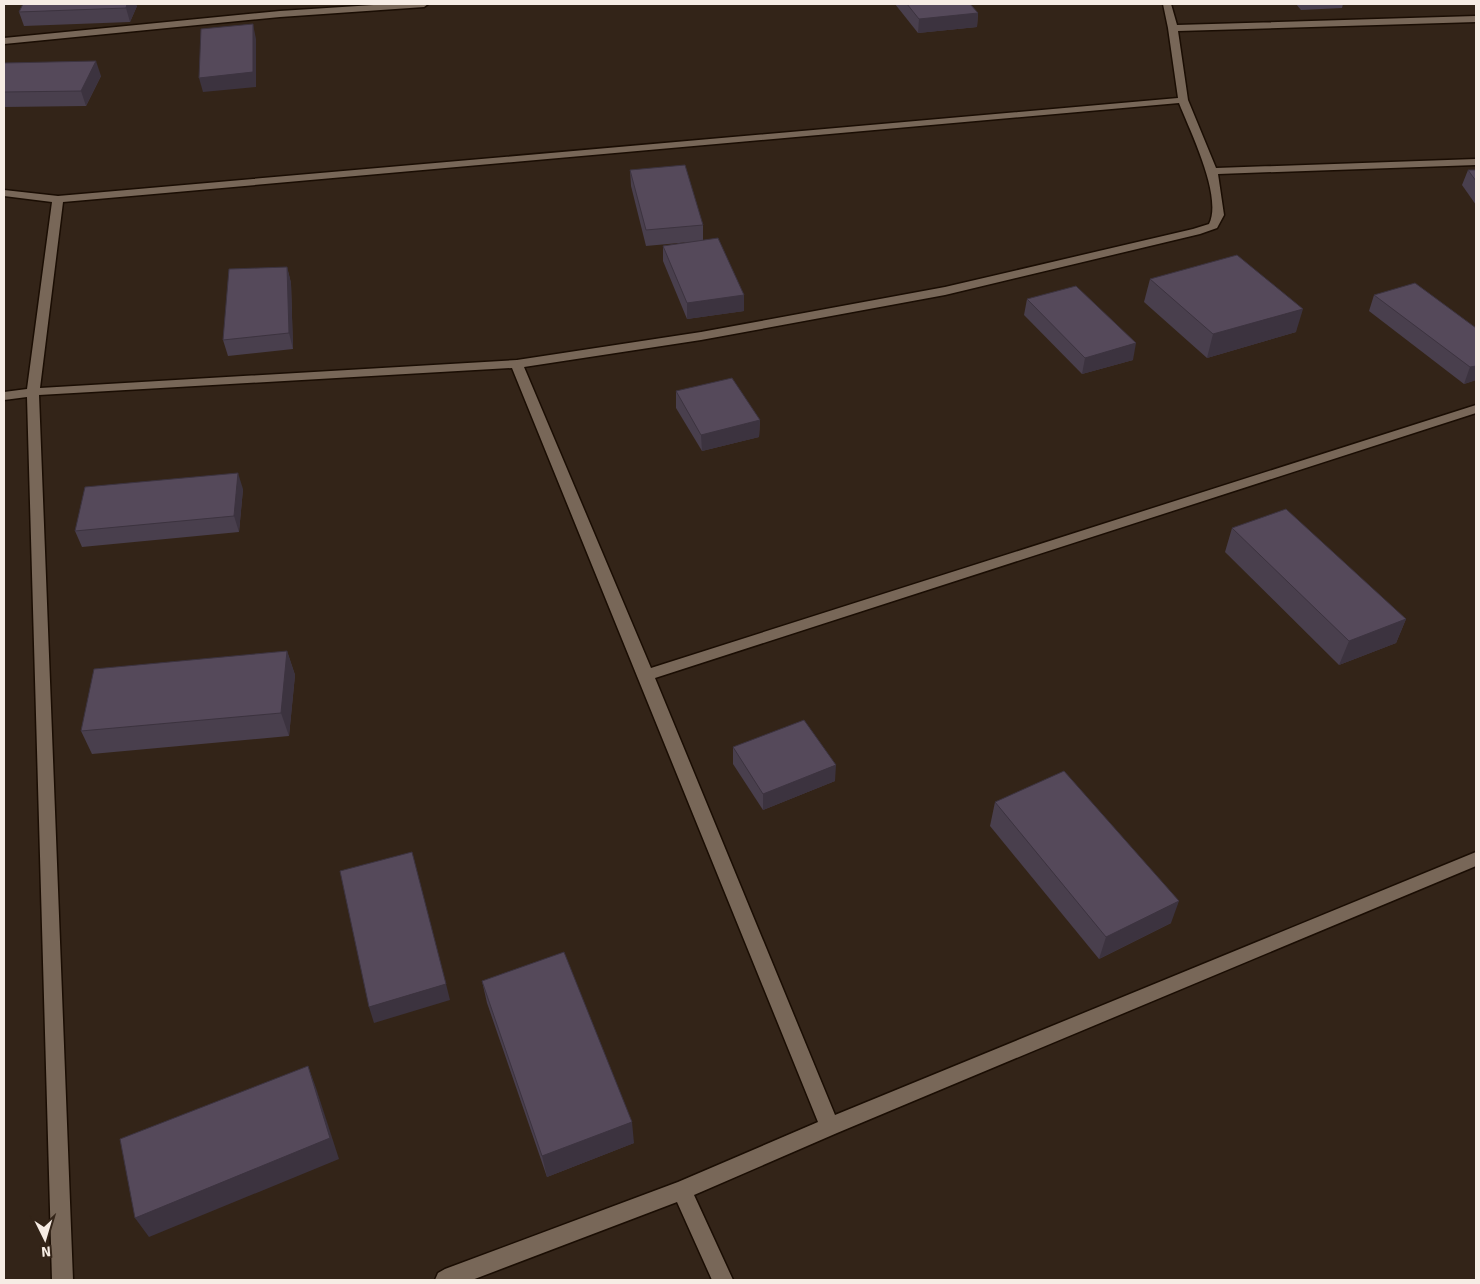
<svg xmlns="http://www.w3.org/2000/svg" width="1480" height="1284" viewBox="0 0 1480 1284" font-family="Signika,sans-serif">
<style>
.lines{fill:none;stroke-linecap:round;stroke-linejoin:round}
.street-casing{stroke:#1a0d03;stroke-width:3}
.street{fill:#786758;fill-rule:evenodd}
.wall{fill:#493f4d}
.shaded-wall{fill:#3c333f}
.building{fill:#55495a;stroke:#3c333f}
</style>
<rect width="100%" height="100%" fill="#332418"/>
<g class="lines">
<!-- street casing -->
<g class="street-casing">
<g id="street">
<polygon points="389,4 428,4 424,7 280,17 4,44 4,38 280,11"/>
<path d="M1163,4H1171L1177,25L1476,16V22L1178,31L1188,100L1216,168L1476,159V165L1218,174L1224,215L1217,228L1200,234L945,295L701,340L524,367L651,668L1476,405V413L655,678L835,1115L1476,852V866L837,1133L694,1195L733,1280H712L677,1202L472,1280H435L438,1273L445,1269L678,1182L818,1122L512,368L39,395L73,1280H52L27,397L4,400V392L27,389L52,202L4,196V190L58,196L1178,98L1168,28ZM1179,103C1190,131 1223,197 1209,224L1193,229L945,287L701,332L517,360L40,388L63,202Z"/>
</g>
</g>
<!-- street -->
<use href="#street" class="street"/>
</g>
<!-- wall -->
<g class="wall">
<polygon points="895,4 970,4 978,13 977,27 918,33"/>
<polygon points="1296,4 1343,4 1342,8 1301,10"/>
<polygon points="137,6 130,22 24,26 19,12"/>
<polygon points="4,63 101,76 86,106 4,107"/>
<polygon points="630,170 703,225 703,240 744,295 744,311 687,319 663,261 663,246 690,242 646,246 631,186"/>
<polygon points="1468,170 1476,170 1476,205 1462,185"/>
<polygon points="287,267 291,283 293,349 228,356 223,340"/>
<polygon points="1150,279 1296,332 1207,358 1144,302"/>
<polygon points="1374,295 1476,328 1476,380 1464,384 1369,311"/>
<polygon points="1027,299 1133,360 1082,374 1024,315"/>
<polygon points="676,391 760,420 759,437 702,451 676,408"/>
<polygon points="243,489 239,532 82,547 75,531"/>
<polygon points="1232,528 1406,619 1396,643 1339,665 1225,552"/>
<polygon points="287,651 295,675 289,736 92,754 81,731"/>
<polygon points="733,747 835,781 763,810 733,764"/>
<polygon points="995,802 1171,923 1099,959 990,826"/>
<polygon points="482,981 634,1143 547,1177 487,1003"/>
</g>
<!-- shaded-wall -->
<g class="shaded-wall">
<polygon points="127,4 136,4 137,6 130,22 126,8"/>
<polygon points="978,13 977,27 918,33 919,19"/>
<polygon points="253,24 256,39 256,87 203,92 199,78"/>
<polygon points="96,61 101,76 86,106 81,91"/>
<polygon points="287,267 291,283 293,349 289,333"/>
<polygon points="744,295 744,311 687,319 687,303"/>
<polygon points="1303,309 1296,332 1207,358 1213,334"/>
<polygon points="1136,343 1133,360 1082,374 1085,358"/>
<polygon points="1476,366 1476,380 1464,384 1470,367"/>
<polygon points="760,420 759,437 702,451 701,435"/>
<polygon points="238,473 243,489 239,532 234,516"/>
<polygon points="1406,619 1396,643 1339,665 1349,641"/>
<polygon points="287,651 295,675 289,736 281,713"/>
<polygon points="836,765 835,781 763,810 763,794"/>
<polygon points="1179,901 1171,923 1099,959 1106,937"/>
<polygon points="446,984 450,1000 374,1023 369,1007"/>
<polygon points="308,1066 316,1088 339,1159 149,1237 135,1218"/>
<polygon points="632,1122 634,1143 547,1177 542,1156"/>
</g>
<!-- building -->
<g class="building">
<polygon points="23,4 127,4 126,8 19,12"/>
<polygon points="907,4 970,4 978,13 919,19"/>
<polygon points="253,24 253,72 199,78 201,29"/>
<polygon points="96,61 81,91 4,92 4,63"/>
<polygon points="685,165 703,225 646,230 630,170"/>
<polygon points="1468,170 1476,170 1476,181"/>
<polygon points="718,238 744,295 687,303 663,246"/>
<polygon points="1237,255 1303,309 1213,334 1150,279"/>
<polygon points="287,267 289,333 223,340 229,269"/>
<polygon points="1415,283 1476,328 1476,366 1470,367 1374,295"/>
<polygon points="1076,286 1136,343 1085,358 1027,299"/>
<polygon points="732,378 760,420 701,435 676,391"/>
<polygon points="238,473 234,516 75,531 85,487"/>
<polygon points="1286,509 1406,619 1349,641 1232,528"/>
<polygon points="287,651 281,713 81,731 94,669"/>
<polygon points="804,720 836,765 763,794 733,747"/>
<polygon points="1064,771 1179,901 1106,937 995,802"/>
<polygon points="412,852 446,984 369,1007 340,871"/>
<polygon points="564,952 632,1122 542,1156 482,981"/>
<polygon points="308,1066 330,1138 135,1218 120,1139"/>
</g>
<!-- border -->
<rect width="1480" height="1284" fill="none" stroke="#f6ece4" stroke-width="10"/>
<!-- north arrow -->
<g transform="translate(45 1239) rotate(175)" stroke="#332418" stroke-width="4" paint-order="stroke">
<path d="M0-4L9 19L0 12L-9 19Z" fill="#f6ece4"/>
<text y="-8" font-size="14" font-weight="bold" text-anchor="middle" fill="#f6ece4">N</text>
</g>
</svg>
